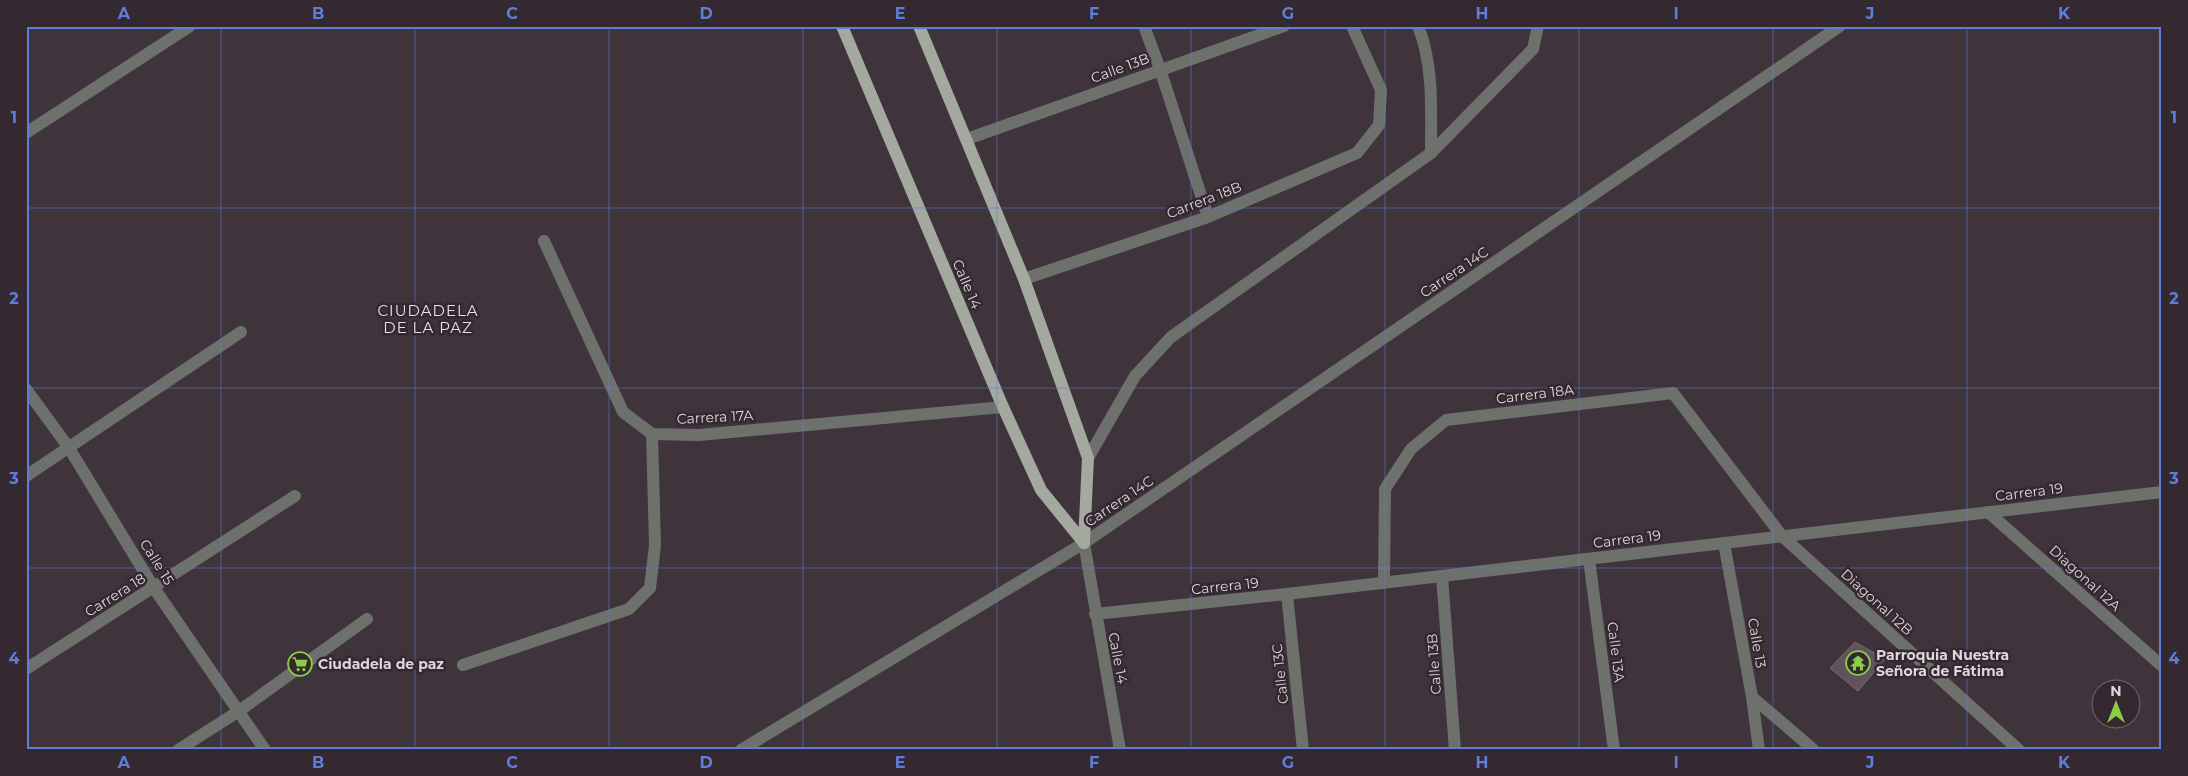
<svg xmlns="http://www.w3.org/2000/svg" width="2188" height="776" viewBox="0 0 2188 776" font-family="Montserrat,sans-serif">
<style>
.building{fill:#60535c;stroke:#776a73}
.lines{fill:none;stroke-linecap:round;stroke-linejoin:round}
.minor{stroke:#6e716b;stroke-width:12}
.major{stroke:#a3a99e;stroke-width:12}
.grid{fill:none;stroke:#607ed9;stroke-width:1;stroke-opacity:0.55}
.labels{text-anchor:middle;stroke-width:5;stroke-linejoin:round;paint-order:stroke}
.street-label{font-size:14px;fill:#ddd6db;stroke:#352931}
.poi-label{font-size:14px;font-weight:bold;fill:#ddd6db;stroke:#352931;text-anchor:start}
.neighbourhood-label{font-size:15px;letter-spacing:1px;fill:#eddde8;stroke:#352931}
.neatline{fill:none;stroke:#607ed9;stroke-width:2}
.grid-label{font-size:16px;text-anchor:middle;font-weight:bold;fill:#607ed9}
</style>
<rect width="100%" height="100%" fill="#3f333c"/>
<!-- building -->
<polygon class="building" points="1855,642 1885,659 1858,691 1830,668"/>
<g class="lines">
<!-- minor -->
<g class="minor">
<polyline points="1144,26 1160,69 1208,217"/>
<path d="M1418,26C1434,65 1431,112 1431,153"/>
<polyline points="26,133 190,26"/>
<polyline points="967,139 1284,26"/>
<polyline points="544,241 623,412 652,434 699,435 1003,407"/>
<polyline points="1024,279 1208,217 1357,153 1379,125 1381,90 1352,26"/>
<polyline points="26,389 69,448 154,588 265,750"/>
<polyline points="1088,458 1135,376 1171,337 1431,153 1533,49 1538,26"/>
<polyline points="26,476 241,332"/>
<polyline points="1988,512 2162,666"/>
<polyline points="1084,543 1120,750"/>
<polyline points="1724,543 1752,697 1759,750"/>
<polyline points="1589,559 1614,750"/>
<polyline points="1442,576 1455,750"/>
<polyline points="1384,583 1385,489 1411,449 1446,420 1673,393 1782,536 2019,750"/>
<polyline points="1287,594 1303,750"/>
<polyline points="1095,614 1287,594 2162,492"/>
<polyline points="463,665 629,609 650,588 655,545 652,434"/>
<polyline points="26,669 295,496"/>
<polyline points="1752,697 1814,750"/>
<polyline points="178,750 239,711 367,619"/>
<polyline points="741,750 1084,543 1840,26"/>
</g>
<!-- major -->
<g class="major">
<polyline points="842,26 1003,407 1041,490 1084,543"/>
<polyline points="919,26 1024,279 1088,458 1084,543"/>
</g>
</g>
<!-- grid -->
<path class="grid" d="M221,26V750M415,26V750M609,26V750M803,26V750M997,26V750M1191,26V750M1385,26V750M1579,26V750M1773,26V750M1967,26V750M26,208H2162M26,388H2162M26,568H2162"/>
<!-- icons -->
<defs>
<g id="temple-ring" transform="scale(1.25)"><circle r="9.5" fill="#352931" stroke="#8bce46" stroke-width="1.5"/><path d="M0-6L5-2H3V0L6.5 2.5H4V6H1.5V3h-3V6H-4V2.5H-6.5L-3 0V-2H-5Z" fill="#8bce46"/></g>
<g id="supermarket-ring" transform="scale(1.25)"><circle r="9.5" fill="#352931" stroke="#8bce46" stroke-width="1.5"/><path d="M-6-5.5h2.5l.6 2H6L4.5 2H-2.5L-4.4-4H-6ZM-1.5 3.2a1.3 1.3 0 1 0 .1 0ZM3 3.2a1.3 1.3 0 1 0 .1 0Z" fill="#8bce46"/></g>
</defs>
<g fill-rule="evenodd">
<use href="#temple-ring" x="1858" y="663"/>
<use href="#supermarket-ring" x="300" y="664"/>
</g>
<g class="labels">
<!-- street labels -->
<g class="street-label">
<text transform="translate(1120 68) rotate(-20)" y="5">Calle 13B</text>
<text transform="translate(1204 200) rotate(-21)" y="5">Carrera 18B</text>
<text transform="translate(1454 272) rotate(-34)" y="5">Carrera 14C</text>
<text transform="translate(967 284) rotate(67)" y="5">Calle 14</text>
<text transform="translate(1535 394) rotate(-7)" y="5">Carrera 18A</text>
<text transform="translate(715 417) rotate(-3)" y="5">Carrera 17A</text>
<text transform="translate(2029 492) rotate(-7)" y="5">Carrera 19</text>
<text transform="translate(1119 501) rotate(-34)" y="5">Carrera 14C</text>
<text transform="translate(1627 539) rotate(-7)" y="5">Carrera 19</text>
<text transform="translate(157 562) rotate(58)" y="5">Calle 15</text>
<text transform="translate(2085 578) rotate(42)" y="5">Diagonal 12A</text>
<text transform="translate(1225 586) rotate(-6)" y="5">Carrera 19</text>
<text transform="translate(115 595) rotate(-32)" y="5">Carrera 18</text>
<text transform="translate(1877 602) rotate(42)" y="5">Diagonal 12B</text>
<text transform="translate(1757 643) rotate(80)" y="5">Calle 13</text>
<text transform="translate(1616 652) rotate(83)" y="5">Calle 13A</text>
<text transform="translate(1118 658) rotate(79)" y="5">Calle 14</text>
<text transform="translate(1434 664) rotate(-94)" y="5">Calle 13B</text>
<text transform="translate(1280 674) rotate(-96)" y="5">Calle 13C</text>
</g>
<!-- poi labels -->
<g class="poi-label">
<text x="1876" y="660">Parroquia Nuestra<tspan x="1876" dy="16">Señora de Fátima</tspan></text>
<text x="318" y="669">Ciudadela de paz</text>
</g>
<!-- neighbourhood labels -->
<g class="neighbourhood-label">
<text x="428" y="316">CIUDADELA<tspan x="428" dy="17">DE LA PAZ</tspan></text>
</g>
</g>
<!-- border -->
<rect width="2188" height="776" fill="none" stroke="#352931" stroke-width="55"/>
<!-- north arrow -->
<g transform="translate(2116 704)"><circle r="24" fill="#352931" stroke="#786e75"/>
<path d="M0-4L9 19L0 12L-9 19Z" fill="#8bce46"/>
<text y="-8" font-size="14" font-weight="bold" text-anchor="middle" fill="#ddd6db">N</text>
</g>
<rect x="28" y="28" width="2132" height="720" class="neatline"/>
<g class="grid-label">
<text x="124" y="19">A</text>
<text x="318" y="19">B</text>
<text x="512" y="19">C</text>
<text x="706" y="19">D</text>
<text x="900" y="19">E</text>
<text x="1094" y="19">F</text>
<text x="1288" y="19">G</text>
<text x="1482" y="19">H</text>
<text x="1676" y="19">I</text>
<text x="1870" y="19">J</text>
<text x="2064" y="19">K</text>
<text x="14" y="123">1</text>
<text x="2174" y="123">1</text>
<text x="14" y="304">2</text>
<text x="2174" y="304">2</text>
<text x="14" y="484">3</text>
<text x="2174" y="484">3</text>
<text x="14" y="664">4</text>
<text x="2174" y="664">4</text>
<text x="124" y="768">A</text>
<text x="318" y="768">B</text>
<text x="512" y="768">C</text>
<text x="706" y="768">D</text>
<text x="900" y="768">E</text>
<text x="1094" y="768">F</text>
<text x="1288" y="768">G</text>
<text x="1482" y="768">H</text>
<text x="1676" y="768">I</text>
<text x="1870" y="768">J</text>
<text x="2064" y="768">K</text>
</g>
</svg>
